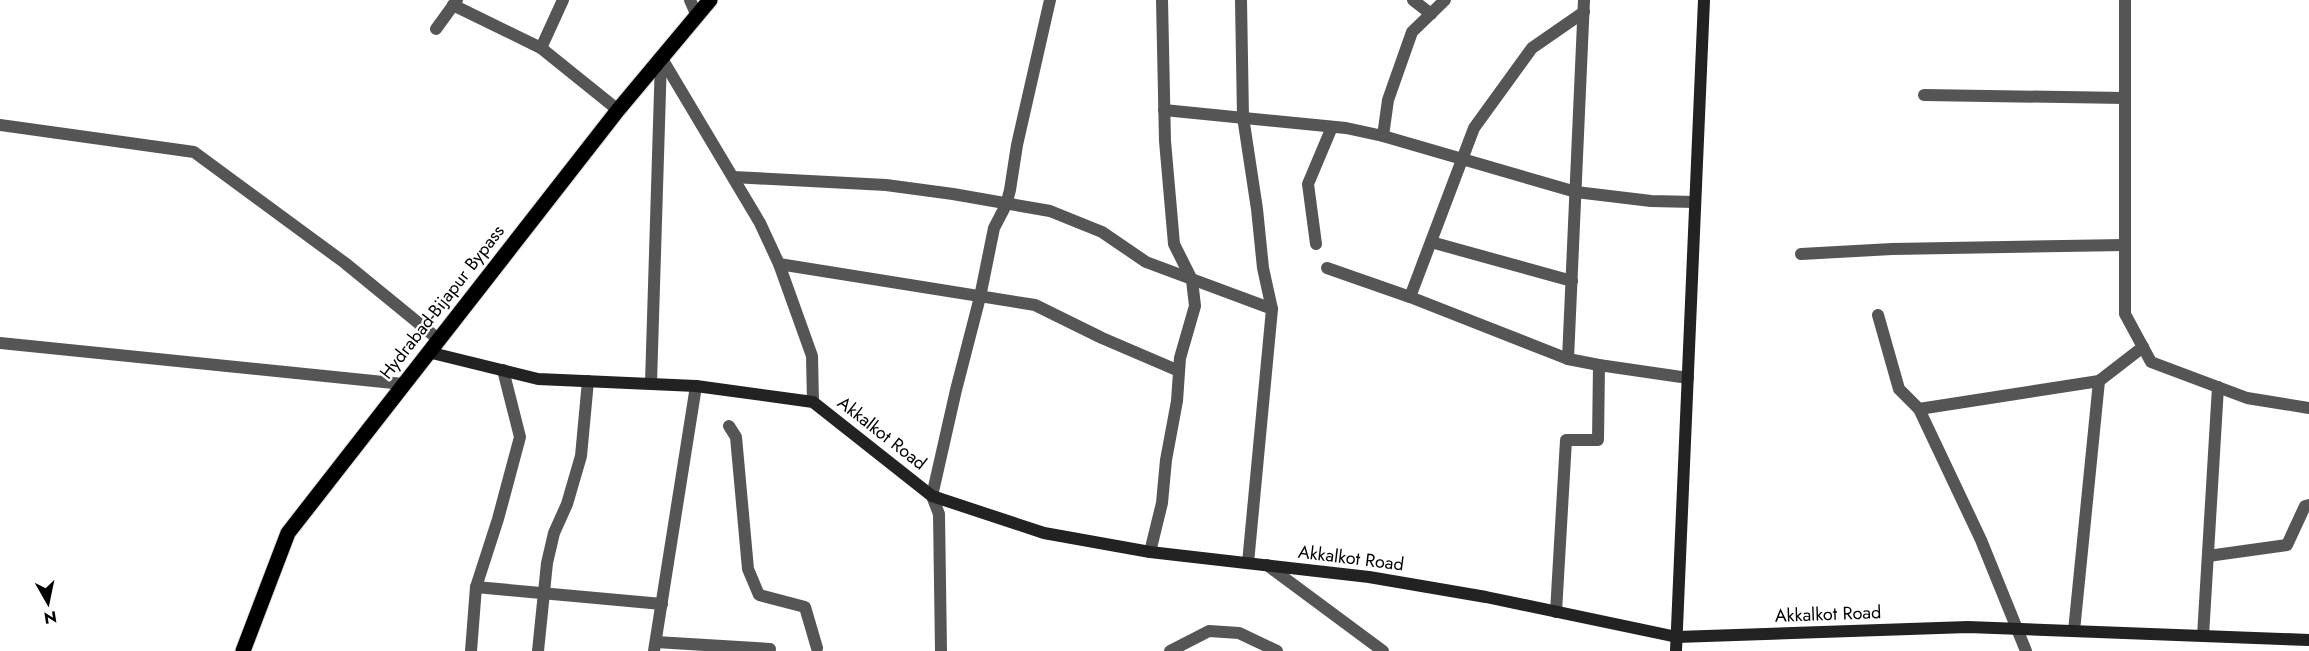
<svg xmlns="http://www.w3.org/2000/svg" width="2309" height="651" viewBox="0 0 2309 651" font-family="Jost,sans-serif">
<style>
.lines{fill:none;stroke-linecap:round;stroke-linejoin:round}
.primary-casing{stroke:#dbdbdb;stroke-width:17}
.street{stroke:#555;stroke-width:12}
.secondary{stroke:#222;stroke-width:12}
.primary{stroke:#000;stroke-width:15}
.labels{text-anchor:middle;stroke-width:4.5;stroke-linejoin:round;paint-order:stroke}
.street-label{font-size:18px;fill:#000;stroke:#fff}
</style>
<rect width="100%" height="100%" fill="#fff"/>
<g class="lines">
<!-- primary casing -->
<g class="primary-casing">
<polyline id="primary" points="243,651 288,533 618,110 710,0"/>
</g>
<!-- street -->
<g class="street">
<polyline points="690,0 697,16"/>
<polyline points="1241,0 1243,117 1257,209 1263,268 1272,309 1248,563"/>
<polyline points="1413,0 1431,14"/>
<polyline points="1584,0 1568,359 1599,365 1688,378"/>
<polyline points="2125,0 2125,314 2151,362 2247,398 2309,408"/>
<polyline points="453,5 541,48 618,110"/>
<polyline points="436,29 457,0"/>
<polyline points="541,48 563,0"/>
<polyline points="661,57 760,223 779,264 812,356 813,402"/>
<polyline points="1924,95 2125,98"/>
<polyline points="1164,110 1346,128 1383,136 1576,192 1651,201 1695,202"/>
<polyline points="0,125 194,152 345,263 438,339"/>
<polyline points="1383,136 1388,100 1412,32 1445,0"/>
<polyline points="733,177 886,185 953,194 1050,211 1102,232 1146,262 1272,309"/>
<polyline points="1431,242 1572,281"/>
<polyline points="1316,244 1308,184 1332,127"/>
<polyline points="1801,254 1892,249 2125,245"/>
<polyline points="779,264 1035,305 1102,338 1179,371"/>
<polyline points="1327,268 1410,297"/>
<polyline points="1878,315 1899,389 1919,409 1981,540 2026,651"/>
<polyline points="0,343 403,384"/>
<polyline points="1568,359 1410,297 1474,128 1532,48 1584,12"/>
<polyline points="651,383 661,59"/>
<polyline points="1919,409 2099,381 2143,347"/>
<polyline points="729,426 736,437 748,569 759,595 805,607 817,648"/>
<polyline points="1150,552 1162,503 1166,460 1177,401 1180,358 1195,306 1192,280 1174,244 1165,141 1162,0"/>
<polyline points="2208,556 2287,545 2305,506 2309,505"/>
<polyline points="1267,565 1383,651"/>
<polyline points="476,587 662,604"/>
<polyline points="1556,612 1566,440 1598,440 1599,365"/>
<polyline points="2074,631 2099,381"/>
<polyline points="2203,636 2218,387"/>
<polyline points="656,642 770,649"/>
<polyline points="471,651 476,587 498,519 520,437 503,370"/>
<polyline points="538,651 547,563 554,533 567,504 581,456 588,381"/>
<polyline points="654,651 696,386"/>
<polyline points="941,651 939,514 932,496 956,390 980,297 994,228 1006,205 1010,190 1017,145 1050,0"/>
<polyline points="1170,651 1209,631 1239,633 1277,651"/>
</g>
<!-- secondary -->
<g class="secondary">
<polyline points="428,352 538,379 696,386 813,402 932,496 1044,533 1150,552 1369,577 1486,597 1677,637 1968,627 2309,640"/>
<polyline points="1676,651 1704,0"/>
</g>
<!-- primary -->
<use href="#primary" class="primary"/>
</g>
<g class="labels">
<!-- street labels -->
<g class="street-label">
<text transform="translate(442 302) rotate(-52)" y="6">Hydrabad-Bijapur Bypass</text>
<text transform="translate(882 433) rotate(38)" y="6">Akkalkot Road</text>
<text transform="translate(1351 558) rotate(7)" y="6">Akkalkot Road</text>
<text transform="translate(1828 614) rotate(-2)" y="6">Akkalkot Road</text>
</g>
</g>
<!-- north arrow -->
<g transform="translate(48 603) rotate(171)" stroke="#ffffff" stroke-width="4.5" paint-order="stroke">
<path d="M0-4.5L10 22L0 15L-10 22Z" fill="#000000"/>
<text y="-9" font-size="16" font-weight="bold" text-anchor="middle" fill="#000000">N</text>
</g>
</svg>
